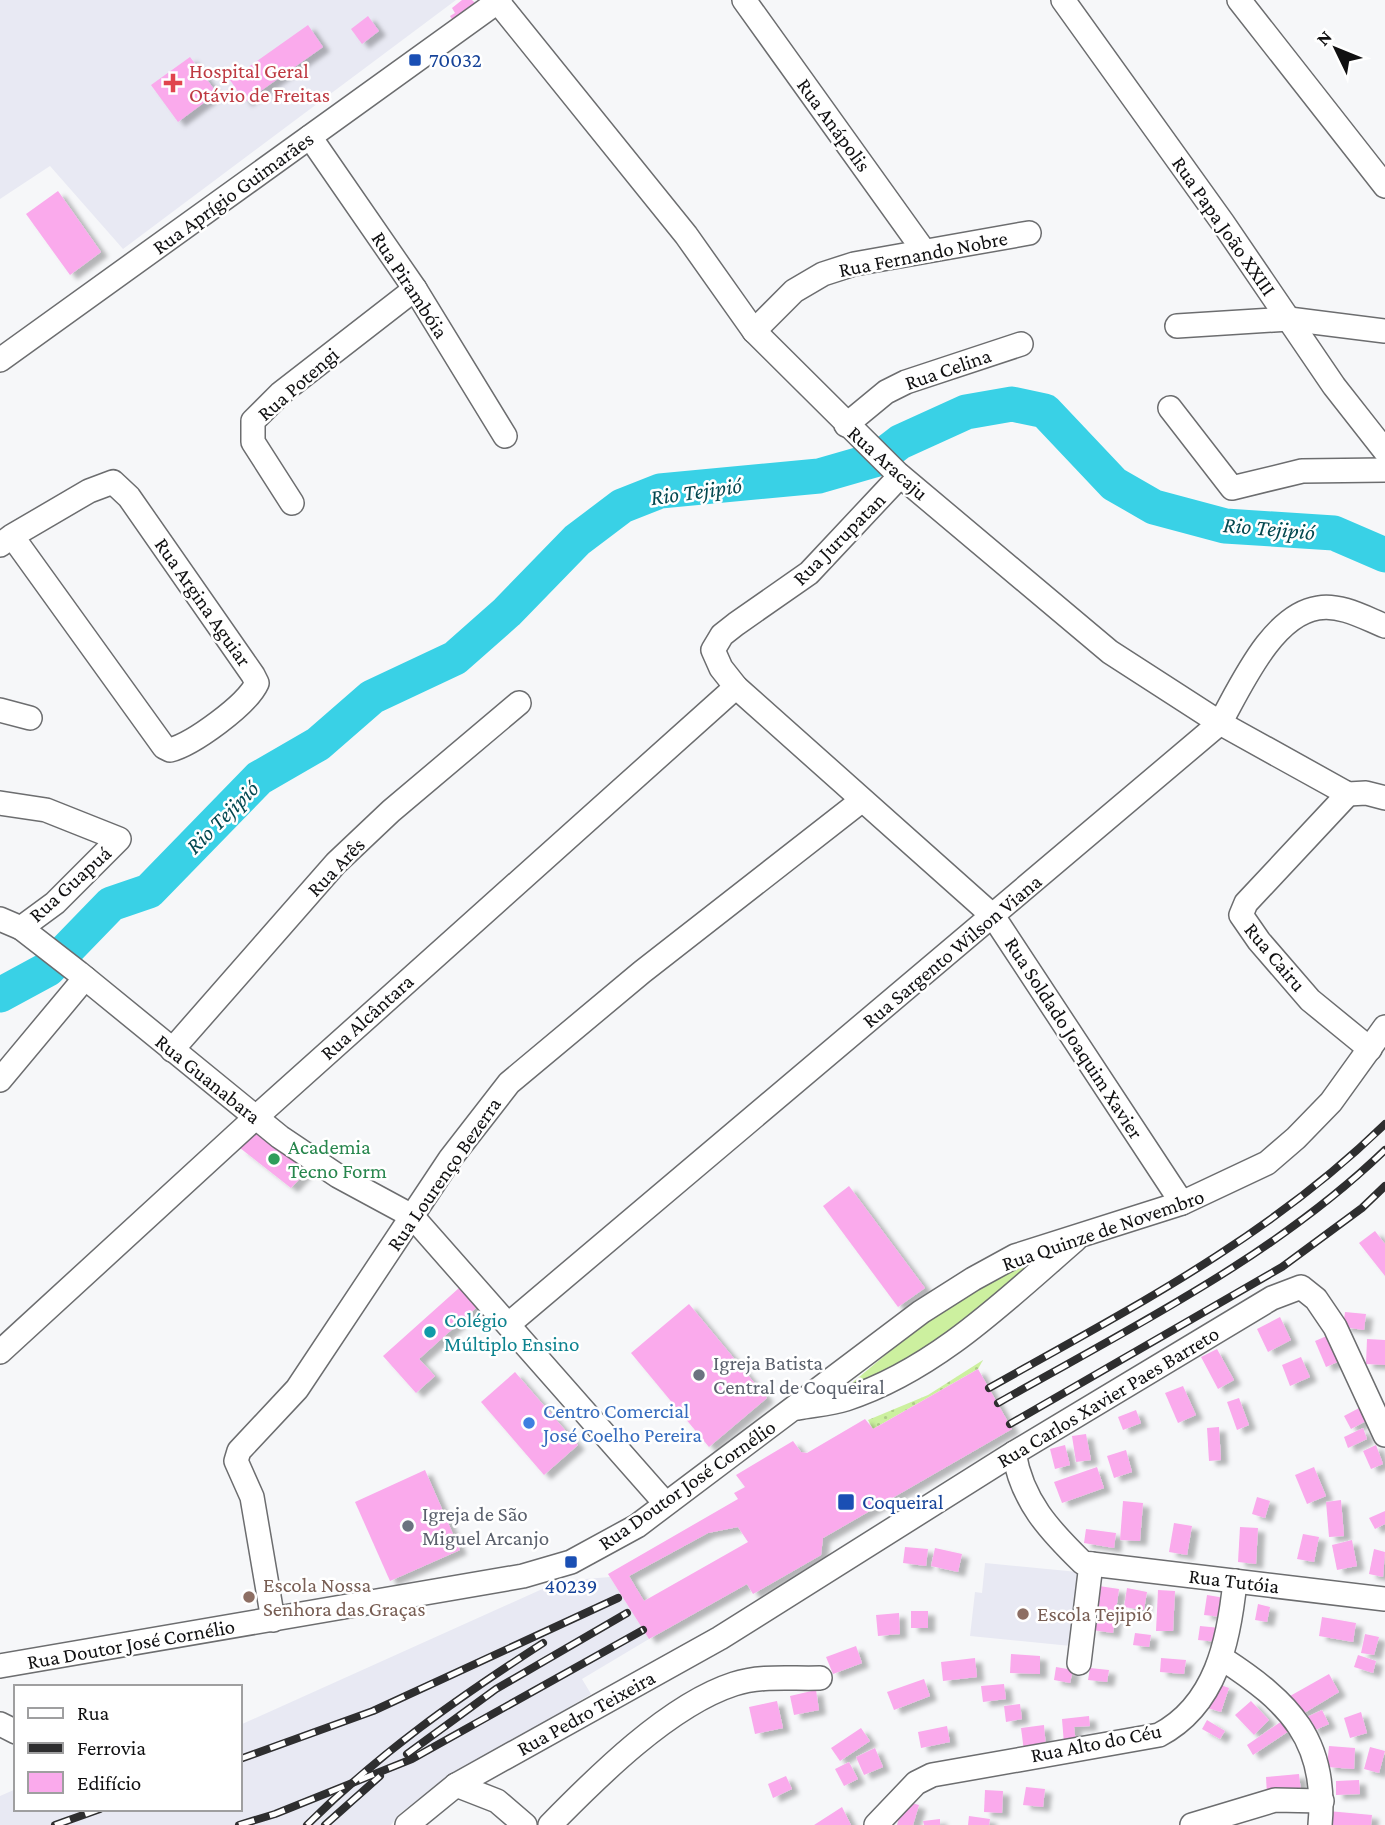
<svg xmlns="http://www.w3.org/2000/svg" width="1385" height="1825" viewBox="0 0 1385 1825" font-family="'Crimson Pro',serif">
<style>
.built{fill:#e8e9f3}
.grass{fill:url(#grass-dots)}
.green{fill:#ccf09f}
.lines{fill:none;stroke-linecap:round;stroke-linejoin:round}
.river{stroke:#39d1e6;stroke-width:35}
.building{fill:#faaaec;fill-rule:evenodd;filter:url(#shadow)}
.minor-casing{stroke:#6c6d6f;stroke-width:26}
.minor{stroke:#fff;stroke-width:23}
.rail-casing{stroke:#2e2e2f;stroke-width:8}
.rail{stroke:#fff;stroke-width:5;stroke-dasharray:16;stroke-linecap:butt}
.transit-dot{fill:#1a4fb4;stroke:#fff;stroke-width:2.5}
.health-dot{fill:#e0444e;stroke:#fff;stroke-width:2.5}
.leisure-dot{fill:#2e9e5b;stroke:#fff;stroke-width:2.5}
.culture-dot{fill:#0f9aa8;stroke:#fff;stroke-width:2.5}
.worship-dot{fill:#6b7280;stroke:#fff;stroke-width:2.5}
.shop-dot{fill:#3f7fe0;stroke:#fff;stroke-width:2.5}
.education-dot{fill:#8d6e63;stroke:#fff;stroke-width:2.5}
.labels{text-anchor:middle;stroke-width:5;stroke-linejoin:round;paint-order:stroke}
.transit-label{font-size:21px;fill:#164399;stroke:#fff;text-anchor:start}
.health-label{font-size:21px;fill:#be3a42;stroke:#fff;text-anchor:start}
.street-label{font-size:21px;fill:#101011;stroke:#fff}
.leisure-label{font-size:21px;fill:#27864d;stroke:#fff;text-anchor:start}
.culture-label{font-size:21px;fill:#0d838f;stroke:#fff;text-anchor:start}
.worship-label{font-size:21px;fill:#5b616d;stroke:#fff;text-anchor:start}
.shop-label{font-size:21px;fill:#366cbe;stroke:#fff;text-anchor:start}
.education-label{font-size:21px;fill:#785e54;stroke:#fff;text-anchor:start}
.water-label{font-size:23px;font-style:italic;fill:#034850;stroke:#fff}
</style>
<defs>
<pattern id="grass-dots" width="8" height="8" patternUnits="userSpaceOnUse" patternTransform="scale(1.75)"><rect width="8" height="8" fill="#ccf09f"/><path d="M2 2h.1M6 6h.1" fill="none" stroke="#aecd88" stroke-width="1.8" stroke-linecap="round"/></pattern>
<filter id="shadow"><feDropShadow dx="7" dy="4.5" stdDeviation="2" flood-color="#0004"/></filter>
</defs>
<rect width="100%" height="100%" fill="#f6f7f9"/>
<!-- built -->
<g class="built">
<polygon points="0,0 456,0 123,249 50,166 0,199"/>
<polygon points="985,1563 1078,1572 1071,1646 970,1636 975,1592 982,1593"/>
<polygon points="610,1577 649,1639 582,1679 591,1694 423,1796 400,1813 391,1825 0,1825 0,1796 16,1789 16,1809 240,1809 240,1725 560,1581"/>
</g>
<!-- grass -->
<polygon class="grass" points="983,1360 978,1369 873,1429 868,1420 928,1395"/>
<!-- green -->
<polygon class="green" points="1027,1262 1041,1262 932,1352 840,1393 926,1321 1012,1268"/>
<g class="lines">
<!-- river -->
<polyline class="river" points="0,995 48,969 111,904 149,891 259,778 318,744 372,697 455,658 507,612 577,540 622,506 660,491 819,476 878,459 900,442 966,412 1012,404 1045,411 1114,484 1154,507 1225,526 1334,533 1385,555"/>
</g>
<!-- building -->
<g class="building">
<polygon points="462,0 472,0 476,4 455,24 450,16 455,13 452,8"/>
<polygon points="368,16 379,31 362,44 351,29"/>
<polygon points="308,25 323,47 245,102 230,80"/>
<polygon points="190,57 217,93 178,122 151,85"/>
<polygon points="58,191 101,252 70,275 26,214"/>
<polygon points="257,1132 309,1169 291,1188 240,1148"/>
<polygon points="849,1186 925,1288 898,1307 823,1206"/>
<polygon points="1375,1231 1385,1244 1385,1276 1359,1243"/>
<polygon points="459,1288 476,1308 419,1359 435,1376 416,1393 383,1356"/>
<polygon points="689,1304 767,1398 709,1447 631,1353"/>
<polygon points="1345,1312 1366,1314 1364,1330 1343,1327"/>
<polygon points="1280,1317 1291,1340 1268,1352 1257,1329"/>
<polygon points="1329,1335 1340,1361 1326,1367 1315,1341"/>
<polygon points="1367,1339 1385,1340 1385,1365 1366,1364"/>
<polygon points="1217,1349 1234,1380 1218,1389 1201,1357"/>
<polygon points="1301,1357 1310,1377 1290,1386 1282,1365"/>
<path d="M978,1369L1012,1429L823,1538L821,1555L753,1594L747,1584L649,1639L608,1574L738,1499L734,1493L745,1487L736,1475L793,1441L801,1452L807,1453L865,1419L873,1429ZM738,1527L748,1542L644,1601L629,1576L708,1533Z"/>
<polygon points="515,1372 578,1445 544,1475 481,1402"/>
<polygon points="1183,1386 1196,1415 1178,1423 1165,1393"/>
<polygon points="1239,1398 1249,1425 1237,1430 1227,1402"/>
<polygon points="1361,1407 1368,1420 1351,1429 1344,1416"/>
<polygon points="1136,1410 1141,1423 1123,1430 1118,1417"/>
<polygon points="1219,1427 1221,1460 1209,1461 1207,1428"/>
<polygon points="1363,1428 1367,1439 1348,1448 1344,1437"/>
<polygon points="1086,1434 1091,1460 1076,1462 1072,1436"/>
<polygon points="1065,1445 1070,1465 1055,1469 1050,1449"/>
<polygon points="1376,1445 1383,1464 1371,1469 1363,1451"/>
<polygon points="1126,1450 1132,1472 1114,1478 1107,1456"/>
<polygon points="1097,1467 1104,1488 1062,1503 1054,1482"/>
<polygon points="1314,1467 1326,1496 1307,1504 1295,1475"/>
<polygon points="425,1470 460,1550 390,1581 355,1502"/>
<polygon points="1257,1497 1270,1501 1265,1518 1252,1514"/>
<polygon points="1341,1500 1344,1536 1329,1537 1326,1502"/>
<polygon points="1123,1501 1143,1503 1140,1541 1120,1540"/>
<polygon points="1385,1511 1385,1524 1375,1529 1369,1518"/>
<polygon points="1174,1523 1192,1526 1187,1555 1169,1552"/>
<polygon points="1240,1527 1258,1528 1256,1564 1238,1562"/>
<polygon points="1086,1529 1116,1533 1114,1548 1084,1543"/>
<polygon points="1303,1534 1319,1537 1314,1562 1297,1559"/>
<polygon points="1352,1540 1357,1566 1337,1570 1332,1545"/>
<polygon points="905,1547 928,1549 926,1566 903,1563"/>
<polygon points="935,1548 962,1554 958,1572 931,1566"/>
<polygon points="1374,1549 1385,1552 1383,1577 1369,1574"/>
<polygon points="1099,1586 1119,1589 1113,1633 1092,1630"/>
<polygon points="1127,1588 1147,1592 1144,1610 1124,1607"/>
<polygon points="1158,1590 1175,1591 1173,1631 1156,1631"/>
<polygon points="1207,1595 1225,1598 1222,1617 1204,1615"/>
<polygon points="1258,1604 1270,1607 1267,1622 1255,1620"/>
<rect x="911" y="1611" width="17" height="17"/>
<polygon points="899,1613 900,1634 878,1636 876,1615"/>
<polygon points="1322,1617 1356,1623 1353,1642 1319,1636"/>
<polygon points="1200,1626 1220,1628 1218,1642 1198,1640"/>
<polygon points="1135,1633 1151,1635 1149,1647 1133,1645"/>
<polygon points="1365,1634 1379,1637 1374,1655 1361,1653"/>
<polygon points="856,1646 862,1663 833,1674 826,1657"/>
<polygon points="1011,1654 1040,1656 1040,1674 1010,1673"/>
<polygon points="1358,1655 1376,1661 1373,1673 1354,1667"/>
<polygon points="975,1658 977,1677 943,1681 941,1662"/>
<polygon points="1161,1658 1186,1660 1184,1674 1160,1672"/>
<polygon points="1056,1667 1073,1670 1070,1683 1054,1680"/>
<polygon points="1090,1668 1109,1670 1107,1682 1088,1680"/>
<polygon points="1329,1674 1339,1692 1301,1715 1290,1696"/>
<polygon points="924,1679 930,1696 894,1710 887,1692"/>
<polygon points="1212,1682 1229,1688 1221,1712 1204,1707"/>
<polygon points="1004,1684 1006,1699 983,1702 981,1686"/>
<polygon points="816,1690 819,1710 794,1715 790,1696"/>
<polygon points="777,1701 783,1728 755,1734 749,1707"/>
<polygon points="1251,1701 1269,1720 1254,1735 1235,1715"/>
<polygon points="1020,1704 1022,1719 1006,1722 1004,1706"/>
<polygon points="1322,1710 1329,1724 1313,1731 1307,1717"/>
<polygon points="1361,1712 1367,1733 1350,1738 1344,1718"/>
<polygon points="1089,1716 1090,1726 1074,1727 1076,1743 1064,1744 1062,1719"/>
<polygon points="1207,1720 1225,1731 1220,1739 1202,1729"/>
<polygon points="1282,1721 1289,1731 1253,1755 1247,1745"/>
<polygon points="1044,1725 1046,1748 1024,1751 1021,1728"/>
<polygon points="947,1726 950,1742 921,1748 918,1732"/>
<polygon points="861,1728 870,1741 840,1761 831,1748"/>
<polygon points="1329,1746 1355,1748 1354,1769 1327,1767"/>
<polygon points="1370,1747 1385,1751 1379,1773 1364,1769"/>
<polygon points="875,1748 883,1767 864,1775 856,1757"/>
<polygon points="849,1762 858,1779 844,1786 835,1769"/>
<polygon points="1299,1774 1301,1792 1267,1795 1266,1777"/>
<polygon points="786,1776 792,1789 773,1798 768,1784"/>
<polygon points="1359,1780 1360,1794 1336,1795 1336,1781"/>
<polygon points="1026,1787 1045,1789 1043,1807 1023,1805"/>
<polygon points="985,1790 1003,1791 1002,1813 984,1812"/>
<polygon points="904,1801 919,1805 913,1825 897,1825"/>
<polygon points="842,1807 851,1825 814,1825"/>
<polygon points="1328,1811 1372,1815 1371,1825 1326,1825"/>
<polygon points="969,1816 990,1819 989,1825 968,1825"/>
<polygon points="940,1819 940,1825 924,1825 923,1821"/>
</g>
<g class="lines">
<!-- minor casing -->
<g class="minor-casing">
<g id="minor">
<polyline points="744,0 924,251"/>
<polyline points="1063,0 1223,223 1334,386 1385,451"/>
<polyline points="1239,0 1385,186"/>
<polyline points="498,2 686,235 754,331 897,473 1110,652 1220,723 1348,794 1366,793 1385,798"/>
<polyline points="310,137 415,289 505,436"/>
<polyline points="1177,326 1289,319 1385,331"/>
<polyline points="754,331 794,291 823,274 854,264 1029,233"/>
<polyline points="0,360 500,0"/>
<polyline points="1170,408 1232,488 1302,471 1385,470"/>
<polyline points="846,425 886,392 906,382 1021,344"/>
<polyline points="900,476 809,573 736,624 722,635 713,650 721,668 736,687 993,916 1182,1203"/>
<polyline points="292,503 253,442 253,421 281,393 415,289"/>
<path d="M0,545L12,536L89,491L113,482L129,497L253,675L257,683C247,705 193,744 170,750L164,747L12,536"/>
<polyline points="0,710 30,718"/>
<polyline points="1348,794 1246,903 1241,915 1259,941 1310,1000 1370,1049"/>
<polyline points="0,803 46,810 119,839 55,903 21,928"/>
<polyline points="0,919 21,928 79,973 280,1137 338,1176 412,1216 665,1503"/>
<polyline points="172,1050 336,863 391,811 519,703"/>
<polyline points="0,1080 85,978"/>
<path d="M510,1323L1220,723C1241,686 1272,615 1318,608C1341,604 1365,618 1385,626"/>
<polyline points="0,1352 254,1119 736,687"/>
<path d="M798,1408C814,1405 831,1404 846,1399C935,1370 1006,1300 1075,1240"/>
<path d="M1014,1453C1022,1501 1049,1530 1083,1563L1385,1599"/>
<polyline points="273,1620 252,1497 236,1461 239,1451 297,1389 450,1159 509,1083 642,972 861,801"/>
<path d="M1223,1659C1289,1702 1328,1740 1320,1825"/>
<polyline points="1079,1663 1091,1564"/>
<polyline points="0,1666 523,1576 571,1562 637,1526 921,1312 973,1279 1015,1256 1182,1203 1267,1163 1296,1138 1331,1102 1385,1027"/>
<polyline points="0,1724 16,1732"/>
<polyline points="456,1785 497,1801 525,1825"/>
<polyline points="407,1825 456,1785 720,1638 1014,1453 1272,1298 1301,1287 1316,1299 1335,1327 1385,1435"/>
<path d="M550,1825C597,1777 669,1705 734,1684C761,1675 792,1679 820,1678"/>
<path d="M876,1825L916,1783L932,1775L1159,1735C1216,1705 1229,1641 1235,1581"/>
<polyline points="1192,1825 1275,1800 1322,1801"/>
</g>
</g>
<!-- minor -->
<use href="#minor" class="minor"/>
<!-- rail casing -->
<g class="rail-casing">
<g id="rail">
<path d="M989,1388C1130,1309 1268,1238 1385,1124"/>
<path d="M998,1403C1130,1328 1274,1257 1385,1150"/>
<polyline points="1010,1424 1282,1267 1362,1208 1385,1186"/>
<polyline points="407,1754 496,1689 627,1613"/>
<polyline points="240,1759 373,1711 618,1598"/>
<polyline points="55,1825 100,1809"/>
<polyline points="239,1825 275,1814 412,1759 643,1630"/>
<path d="M307,1825C382,1751 455,1700 543,1643"/>
<polyline points="325,1825 380,1776"/>
</g>
</g>
<!-- rail -->
<use href="#rail" class="rail"/>
</g>
<!-- markers -->
<g class="transit-dot">
<rect x="408" y="53" width="14" height="14" rx="3.5"/>
<rect x="837" y="1493" width="18" height="18" rx="3.5"/>
<rect x="564" y="1555" width="14" height="14" rx="3.5"/>
</g>
<path class="health-dot" d="M169.5 72.5h7v7h7v7h-7v7h-7v-7h-7v-7h7z"/>
<circle class="leisure-dot" cx="274" cy="1159" r="7"/>
<circle class="culture-dot" cx="430" cy="1332" r="7"/>
<g class="worship-dot">
<circle cx="699" cy="1375" r="7"/>
<circle cx="408" cy="1526" r="7"/>
</g>
<circle class="shop-dot" cx="529" cy="1423" r="7"/>
<g class="education-dot">
<circle cx="249" cy="1597" r="7"/>
<circle cx="1023" cy="1614" r="7"/>
</g>
<g class="labels">
<!-- transit labels -->
<g class="transit-label">
<text x="429" y="67">70032</text>
<text x="862" y="1509">Coqueiral</text>
<text x="571" y="1593" text-anchor="middle">40239</text>
</g>
<!-- health labels -->
<g class="health-label">
<text x="189" y="78">Hospital Geral<tspan x="189" dy="24">Otávio de Freitas</tspan></text>
</g>
<!-- street labels -->
<g class="street-label">
<text transform="translate(834 125) rotate(54)" y="7">Rua Anápolis</text>
<text transform="translate(233 193) rotate(-36)" y="7">Rua Aprígio Guimarães</text>
<text transform="translate(1224 226) rotate(55)" y="7">Rua Papa João XXIII</text>
<text transform="translate(923 254) rotate(-11)" y="7">Rua Fernando Nobre</text>
<text transform="translate(410 285) rotate(57)" y="7">Rua Pirambóia</text>
<text transform="translate(948 369) rotate(-19)" y="7">Rua Celina</text>
<text transform="translate(298 384) rotate(-41)" y="7">Rua Potengi</text>
<text transform="translate(888 463) rotate(42)" y="7">Rua Aracaju</text>
<text transform="translate(839 539) rotate(-45)" y="7">Rua Jurupatan</text>
<text transform="translate(203 602) rotate(55)" y="7">Rua Argina Aguiar</text>
<text transform="translate(336 867) rotate(-46)" y="7">Rua Arês</text>
<text transform="translate(70 884) rotate(-42)" y="7">Rua Guapuá</text>
<text transform="translate(952 951) rotate(-40)" y="7">Rua Sargento Wilson Viana</text>
<text transform="translate(1275 957) rotate(50)" y="7">Rua Cairu</text>
<text transform="translate(367 1017) rotate(-42)" y="7">Rua Alcântara</text>
<text transform="translate(1074 1038) rotate(57)" y="7">Rua Soldado Joaquim Xavier</text>
<text transform="translate(208 1079) rotate(39)" y="7">Rua Guanabara</text>
<text transform="translate(444 1174) rotate(-55)" y="7">Rua Lourenço Bezerra</text>
<text transform="translate(1103 1230) rotate(-19)" y="7">Rua Quinze de Novembro</text>
<text transform="translate(1108 1397) rotate(-31)" y="7">Rua Carlos Xavier Paes Barreto</text>
<text transform="translate(687 1485) rotate(-35)" y="7">Rua Doutor José Cornélio</text>
<text transform="translate(1234 1581) rotate(7)" y="7">Rua Tutóia</text>
<text transform="translate(131 1644) rotate(-10)" y="7">Rua Doutor José Cornélio</text>
<text transform="translate(586 1713) rotate(-29)" y="7">Rua Pedro Teixeira</text>
<text transform="translate(1096 1743) rotate(-11)" y="7">Rua Alto do Céu</text>
</g>
<!-- leisure labels -->
<g class="leisure-label">
<text x="288" y="1154">Academia<tspan x="288" dy="24">Tecno Form</tspan></text>
</g>
<!-- culture labels -->
<g class="culture-label">
<text x="444" y="1327">Colégio<tspan x="444" dy="24">Múltiplo Ensino</tspan></text>
</g>
<!-- worship labels -->
<g class="worship-label">
<text x="713" y="1370">Igreja Batista<tspan x="713" dy="24">Central de Coqueiral</tspan></text>
<text x="422" y="1521">Igreja de São<tspan x="422" dy="24">Miguel Arcanjo</tspan></text>
</g>
<!-- shop labels -->
<g class="shop-label">
<text x="543" y="1418">Centro Comercial<tspan x="543" dy="24">José Coelho Pereira</tspan></text>
</g>
<!-- education labels -->
<g class="education-label">
<text x="263" y="1592">Escola Nossa<tspan x="263" dy="24">Senhora das Graças</tspan></text>
<text x="1037" y="1621">Escola Tejipió</text>
</g>
<!-- water labels -->
<g class="water-label">
<text transform="translate(696 491) rotate(-8)" y="8">Rio Tejipió</text>
<text transform="translate(1269 528) rotate(5)" y="8">Rio Tejipió</text>
<text transform="translate(222 817) rotate(-45)" y="8">Rio Tejipió</text>
</g>
</g>
<!-- legend -->
<rect x="14" y="1685" width="228" height="126" fill="#ffffff" stroke="#9f9fa0" stroke-width="2"/>
<rect x="28" y="1708" width="35" height="10" fill="#ffffff" stroke="#9f9fa0" stroke-width="2"/>
<text x="77" y="1720" font-size="21" fill="#101011">Rua</text>
<rect x="28" y="1743" width="35" height="10" fill="#2e2e2f" stroke="#9f9fa0" stroke-width="2"/>
<text x="77" y="1755" font-size="21" fill="#101011">Ferrovia</text>
<rect x="28" y="1772" width="35" height="21" fill="#faaaec" stroke="#9f9fa0" stroke-width="2"/>
<text x="77" y="1790" font-size="21" fill="#101011">Edifício</text>
<!-- north arrow -->
<g transform="translate(1336 49) rotate(313)" stroke="#ffffff" stroke-width="5" paint-order="stroke">
<path d="M0-5L12 26L0 18L-12 26Z" fill="#101011"/>
<text y="-10" font-size="19" font-weight="bold" text-anchor="middle" fill="#101011">N</text>
</g>
</svg>
